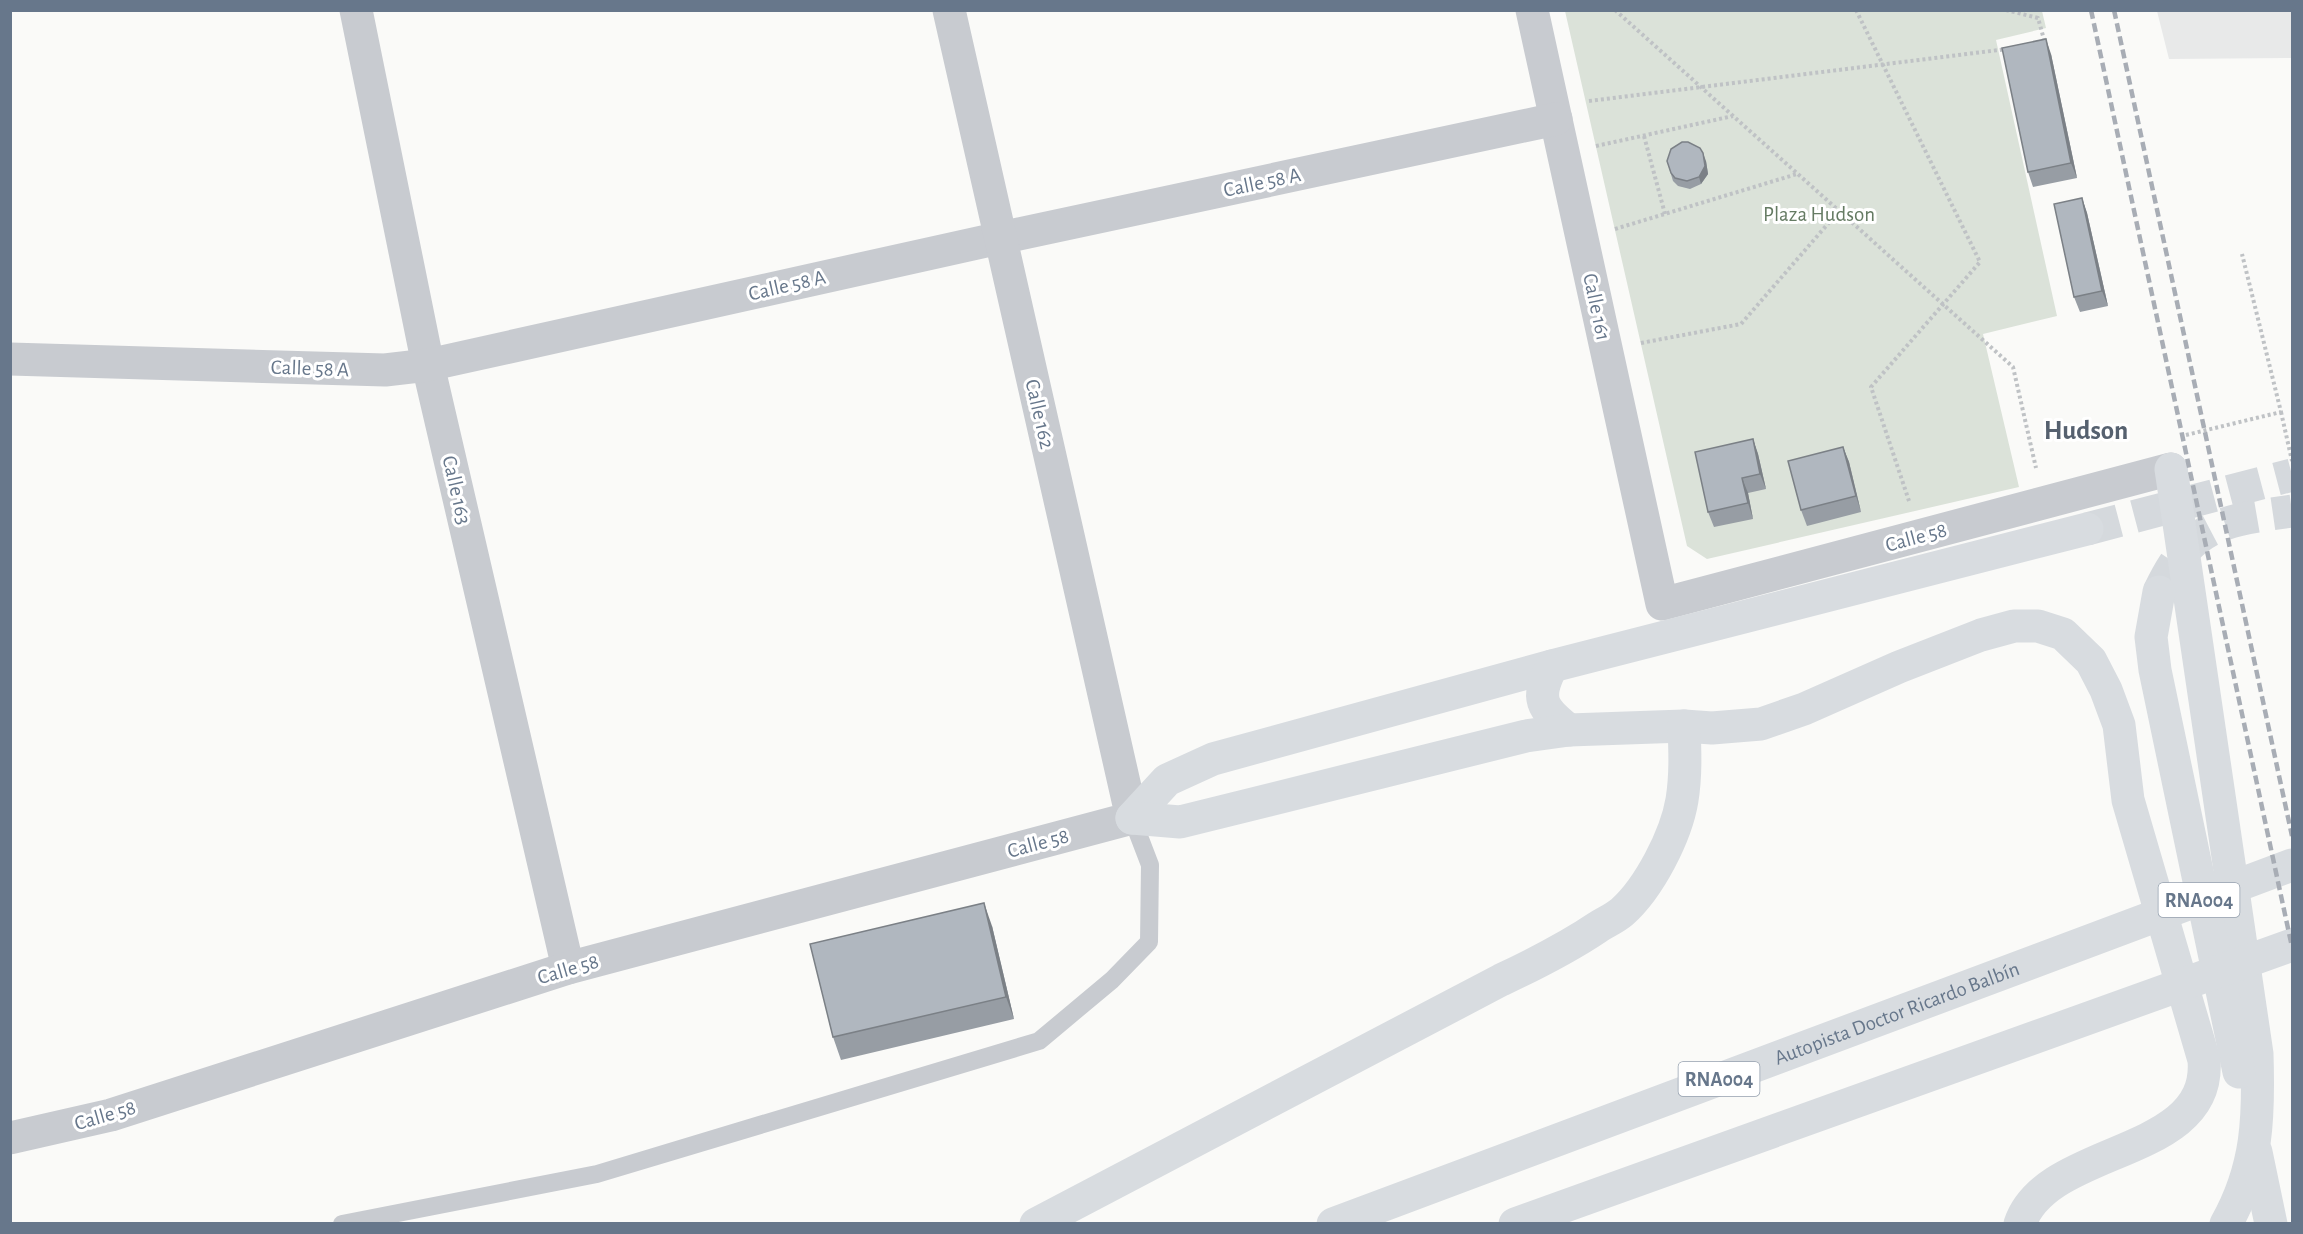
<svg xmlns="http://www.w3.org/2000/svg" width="2303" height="1234" viewBox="0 0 2303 1234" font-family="'Alegreya Sans',sans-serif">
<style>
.built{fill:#e8e9e9}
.green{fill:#dbe2d9}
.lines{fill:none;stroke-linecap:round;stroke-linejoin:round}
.secondary-tunnel{stroke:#d5d9dd;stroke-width:33;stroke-dasharray:33 16;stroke-linecap:butt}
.primary-tunnel{stroke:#d5d9dd;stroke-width:33;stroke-dasharray:33 16;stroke-linecap:butt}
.path{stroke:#bfc2c5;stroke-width:4;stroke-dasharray:3 3;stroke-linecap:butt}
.service{stroke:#c8cbd0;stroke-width:18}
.minor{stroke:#c8cbd0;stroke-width:33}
.secondary{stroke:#d8dce0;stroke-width:33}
.primary{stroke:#d8dce0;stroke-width:33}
.motorway{stroke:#d8dce0;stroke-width:33}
.rail{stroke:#a8adb5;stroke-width:4.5;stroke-dasharray:9 4.5;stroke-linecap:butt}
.wall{fill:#979da4}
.shaded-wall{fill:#7b8086}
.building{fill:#b0b7bf;stroke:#7b8086;stroke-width:1.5}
.labels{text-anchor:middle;stroke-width:6;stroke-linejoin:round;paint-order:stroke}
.shield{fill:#fff;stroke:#95a0ae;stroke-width:1.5}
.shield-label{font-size:20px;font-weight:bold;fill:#67778b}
.street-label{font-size:21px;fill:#67778b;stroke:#fff}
.park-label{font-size:21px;fill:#657b63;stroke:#fff}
.district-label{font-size:27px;font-weight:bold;fill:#56616f;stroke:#fff}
</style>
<rect width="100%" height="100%" fill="#fafaf8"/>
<!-- built -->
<polygon class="built" points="2157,11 2292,11 2292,58 2169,59"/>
<!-- green -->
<polygon class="green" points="1565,11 2042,11 2046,28 1996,40 2057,316 1983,334 2019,487 1707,559 1687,546"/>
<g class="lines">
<!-- secondary-tunnel -->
<polyline class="secondary-tunnel" points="2087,529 2292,475"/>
<!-- primary-tunnel -->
<path class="primary-tunnel" d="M2159,592C2191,523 2223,521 2292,511"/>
<!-- path -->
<g class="path">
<polyline points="1615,10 2013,367 2036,468"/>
<polyline points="1856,10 1980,262 1871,387 1909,501"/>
<polyline points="2006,10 2038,18 2045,43"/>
<polyline points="1589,101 2007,49"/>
<polyline points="1644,136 1665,214"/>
<polyline points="1596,146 1733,116"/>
<polyline points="1615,229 1797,174"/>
<polyline points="1641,343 1741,324 1839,211"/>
<polyline points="2281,412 2292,461"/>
<polyline points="2186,435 2281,412 2242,254"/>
</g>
<!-- service -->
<polyline class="service" points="342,1224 597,1174 1039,1041 1112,980 1149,942 1150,865 1132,818"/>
<!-- minor -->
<g class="minor">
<polyline points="356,10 428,365 568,968"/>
<polyline points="1532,10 1662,604 2171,469"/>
<polyline points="10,359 385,370 428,365 1000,238 1556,119"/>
<polyline points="10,1138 111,1115 568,968 1132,818 949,10"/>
</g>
<!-- secondary -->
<polyline class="secondary" points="1132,818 1167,780 1213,759 1552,666 2087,529"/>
<!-- primary -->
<g class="primary">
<path d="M2171,469L2257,1054C2259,1117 2258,1167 2226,1224"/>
<polyline points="2159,592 2151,637 2155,670 2239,1072"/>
<path d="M1552,666C1535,699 1541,708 1569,730"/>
<path d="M1132,818L1180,822L1526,736L1569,730L1684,726L1712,728L1761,724L1804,709L1899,667L1981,635L2014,626H2038L2063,634L2091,661L2106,690L2119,725L2128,800L2204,1060C2212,1159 2047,1144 2020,1224"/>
<polyline points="2256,1152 2271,1224"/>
</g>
<!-- motorway -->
<g class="motorway">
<path d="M1036,1224L1501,980C1535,964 1567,948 1598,927C1606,922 1615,918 1622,912C1649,888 1676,836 1682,800C1686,775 1685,751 1684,726"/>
<path id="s1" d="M1333,1224L2292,865"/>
<polyline points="1515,1224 2292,945"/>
</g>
<!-- rail -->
<g class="rail">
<polyline points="2091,10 2292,947"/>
<polyline points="2114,10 2292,836"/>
</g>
</g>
<!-- wall -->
<g class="wall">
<polygon points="2051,54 2077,178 2033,187 2028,172"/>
<polygon points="1667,161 1706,161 1708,174 1701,184 1690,189 1678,186 1673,181"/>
<polygon points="2082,198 2087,213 2108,306 2080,312 2074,297"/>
<polygon points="1753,439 1758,454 1766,489 1748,493 1753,519 1714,527 1708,512"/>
<polygon points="1843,447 1849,462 1861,512 1807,526 1801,510"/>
<polygon points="992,926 1014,1019 841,1060 833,1037"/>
</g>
<!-- shaded-wall -->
<g class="shaded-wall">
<polygon points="2046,39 2051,54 2077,178 2071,163"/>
<polygon points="1703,153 1706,161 1708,174 1701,184 1699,177"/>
<polygon points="2082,198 2087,213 2108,306 2102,291"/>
<polygon points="1753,439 1758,454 1766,489 1760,474"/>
<polygon points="1843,447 1849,462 1861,512 1856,496"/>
<polygon points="1742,478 1748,493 1753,519 1748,503"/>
<polygon points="984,903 992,926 1014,1019 1006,997"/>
</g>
<!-- building -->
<g class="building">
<polygon points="2046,39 2071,163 2028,172 2002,48"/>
<polygon points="1682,142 1688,142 1700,148 1703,153 1705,166 1699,177 1687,181 1675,178 1671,173 1667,161 1671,149"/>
<polygon points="2082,198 2102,291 2074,297 2054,204"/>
<polygon points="1753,439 1760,474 1742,478 1748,503 1708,512 1695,452"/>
<polygon points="1843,447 1856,496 1801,510 1788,461"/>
<polygon points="984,903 1006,997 833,1037 810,944"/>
</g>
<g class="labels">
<!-- shield labels -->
<g class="shield">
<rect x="2158.5" y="883" width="81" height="34" rx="4.5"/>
<rect x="1678.5" y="1062" width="81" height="34" rx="4.5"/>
</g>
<g class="shield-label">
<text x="2199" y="907">RNA004</text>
<text x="1719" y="1086">RNA004</text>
</g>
<!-- street labels -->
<g class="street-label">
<text transform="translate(1262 182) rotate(-12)" y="7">Calle 58 A</text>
<text transform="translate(787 285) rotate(-13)" y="7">Calle 58 A</text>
<text transform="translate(1597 307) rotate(78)" y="7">Calle 161</text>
<text transform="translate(310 368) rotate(2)" y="7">Calle 58 A</text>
<text transform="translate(1040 414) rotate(77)" y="7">Calle 162</text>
<text transform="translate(457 490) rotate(77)" y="7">Calle 163</text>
<text transform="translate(1916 537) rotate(-15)" y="7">Calle 58</text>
<text transform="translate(1038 843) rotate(-15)" y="7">Calle 58</text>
<text transform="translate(568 969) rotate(-16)" y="7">Calle 58</text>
<text dy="7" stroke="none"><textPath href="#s1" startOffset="602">Autopista Doctor Ricardo Balbín</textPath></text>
<text transform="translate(105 1115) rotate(-16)" y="7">Calle 58</text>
</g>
<!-- park labels -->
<g class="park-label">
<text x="1819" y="221">Plaza Hudson</text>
</g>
<!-- district labels -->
<g class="district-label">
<text x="2086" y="439">Hudson</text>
</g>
</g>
<!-- border -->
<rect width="2303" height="1234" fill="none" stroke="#67778b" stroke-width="24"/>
</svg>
